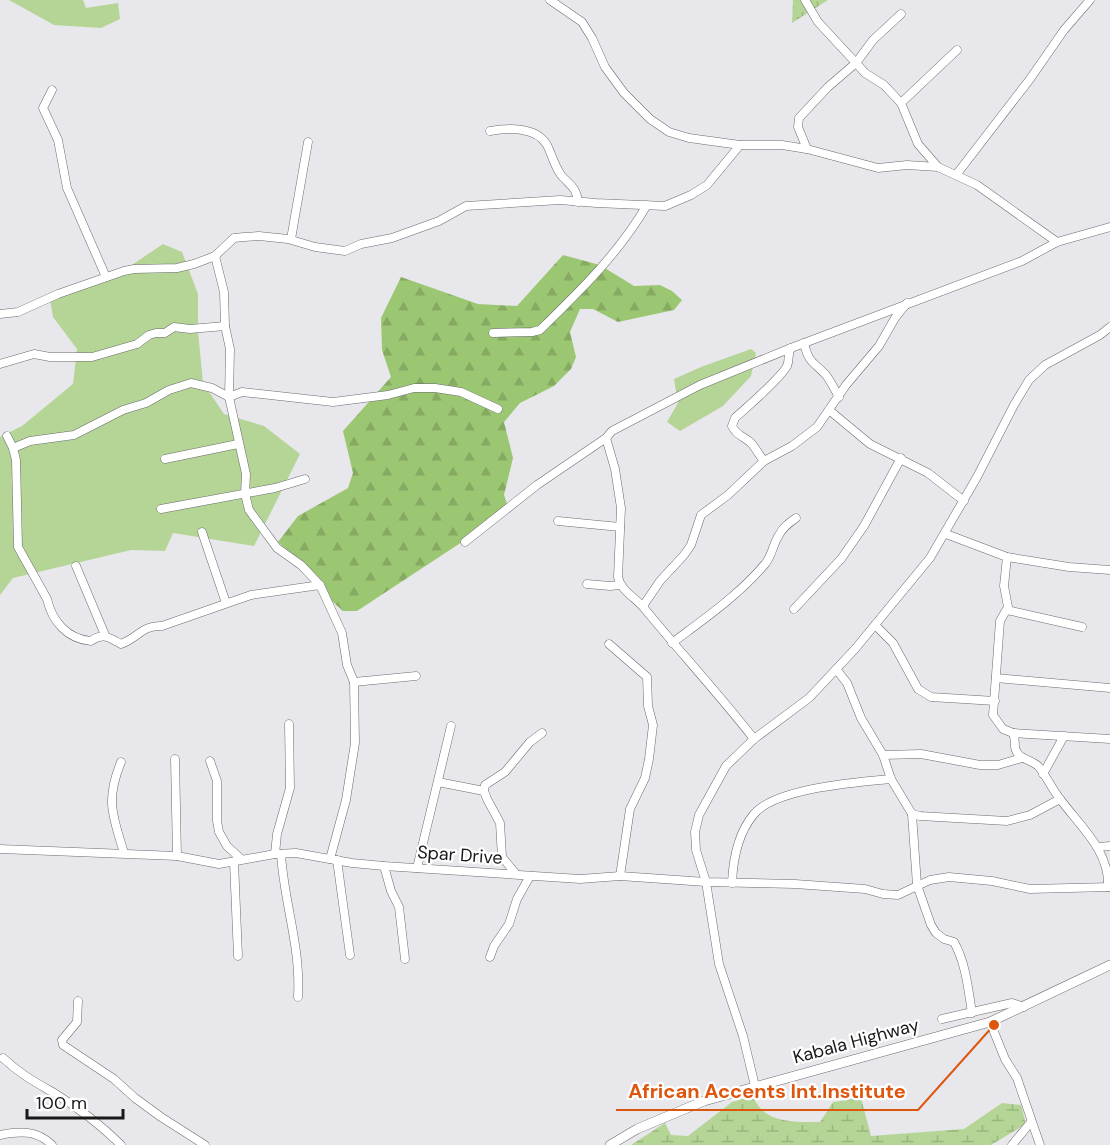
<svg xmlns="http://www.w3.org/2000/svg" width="1110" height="1145" viewBox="0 0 1110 1145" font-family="'DM Sans',sans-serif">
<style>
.grass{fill:#b4d595}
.forest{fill:url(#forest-firs)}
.wetland{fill:url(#wetland-marsh)}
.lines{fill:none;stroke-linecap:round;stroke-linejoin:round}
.minor-casing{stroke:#6b6b6f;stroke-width:9}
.major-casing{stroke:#6b6b6f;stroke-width:10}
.minor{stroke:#fff;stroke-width:8}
.major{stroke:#fff;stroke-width:9}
.labels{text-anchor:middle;stroke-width:4.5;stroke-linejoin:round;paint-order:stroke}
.street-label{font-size:18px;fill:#19181a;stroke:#fff}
.leader{fill:none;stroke:#de560d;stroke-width:2}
.callout-dot{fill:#de560d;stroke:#fff;stroke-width:2}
.callout-label{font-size:20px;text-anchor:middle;font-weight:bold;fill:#de560d;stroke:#fff;stroke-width:4.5;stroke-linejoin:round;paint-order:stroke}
</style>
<defs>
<pattern id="forest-firs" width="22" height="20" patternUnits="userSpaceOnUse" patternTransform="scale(1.5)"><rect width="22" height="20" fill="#9cc772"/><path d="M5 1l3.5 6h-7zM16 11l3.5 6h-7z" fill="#86aa62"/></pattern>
<pattern id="wetland-marsh" width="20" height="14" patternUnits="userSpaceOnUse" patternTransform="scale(1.5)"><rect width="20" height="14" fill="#b4d595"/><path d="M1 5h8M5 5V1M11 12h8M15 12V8" fill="none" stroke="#9ab680"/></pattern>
</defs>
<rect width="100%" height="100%" fill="#e7e7ec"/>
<!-- grass -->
<g class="grass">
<polygon points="9,0 83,0 86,8 118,3 120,19 101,28 54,25"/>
<polygon points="163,244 182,252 198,294 198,331 203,383 224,414 264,426 300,454 254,546 173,533 165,551 131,550 13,578 0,595 0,437 22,426 73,384 77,349 53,317 49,293 123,271"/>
<polygon points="751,349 756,353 751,376 723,406 680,431 667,422 678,403 674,379 701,367"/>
</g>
<!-- forest -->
<polygon class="forest" points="563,255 600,265 634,286 660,285 672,291 682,300 674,310 618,322 593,309 580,309 570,332 576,357 571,369 554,386 520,403 504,422 513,458 504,495 508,507 500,517 357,611 343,611 333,602 309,569 278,542 298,516 348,488 353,473 343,431 391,377 382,350 381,318 401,277 478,304 517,306"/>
<!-- wetland -->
<g class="wetland">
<polygon points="793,0 828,0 792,23"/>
<path d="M753,1096C763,1124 796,1122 820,1122L833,1102L861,1098L871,1136L964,1129L1002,1103L1021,1105L1026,1124L991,1145H631L665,1123L671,1135L688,1136L732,1102Z"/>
</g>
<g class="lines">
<!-- minor casing -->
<g class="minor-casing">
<g id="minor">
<polyline points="550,0 582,22 592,38 605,67 624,93 650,119 669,132 689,138 740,145 782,145 807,149 878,168 907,165 938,167 977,185 1057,242"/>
<polyline points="805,0 818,22 856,63 865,73 884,85 901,103 918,144 938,167"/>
<polyline points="52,90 43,108 58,140 67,188 106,277"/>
<polyline points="901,103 957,50"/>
<path d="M490,131C507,128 536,126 547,145C552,155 554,165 561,175C570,186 576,186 578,202"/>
<polyline points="807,149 798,127 799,118 828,87 856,63 873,40 901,14"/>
<polyline points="956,175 1030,79 1064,30 1090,0"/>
<polyline points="291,239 308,142"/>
<polyline points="215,256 224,292 225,326 230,349 229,397 246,474 245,494 249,510 277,548 301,565 320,585 342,633 347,665 354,682 355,743 346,800 330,859"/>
<polyline points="0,314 18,312 58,294 124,271 134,269 177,268 194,264 215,256 234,238 244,237 259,236 288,239 315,247 345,251 361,244 392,238 439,221 466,206 560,200 596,203 665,206 691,195 707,185 740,145"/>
<path d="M493,333L532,332L540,330C580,291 619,253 647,205"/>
<path d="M804,343C809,364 813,361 826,375C831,382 835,390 839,397"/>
<polyline points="0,364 34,354 50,357 92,357 137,344 149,335 156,333 165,333 174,327 190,329 225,326"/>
<polyline points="829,410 870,444 928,473 964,501"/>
<path d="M7,436L13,448L16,460L18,547L47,599C52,621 67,639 91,641C102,632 110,638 121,644C138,638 142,625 162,626L251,595L320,585"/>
<polyline points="13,448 30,441 74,435 123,410 146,403 169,390 191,383 212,388 229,397 242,392 333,402 388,395 414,388 435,388 461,392 498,409"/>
<polyline points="165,459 238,444"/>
<path d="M764,461C759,455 756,449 752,444C745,436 737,437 732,426L735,418C747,407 781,378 787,366C790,360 787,354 791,348"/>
<polyline points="161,509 275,488 305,479"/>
<polyline points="558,521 620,527"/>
<polyline points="202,532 226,603"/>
<polyline points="946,534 1007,557 1069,567 1110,570"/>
<polyline points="465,542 537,485 606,438"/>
<path d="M1007,557L1004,586L1008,607L1000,621L993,715L1003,729L1013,733C1015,738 1015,742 1015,747C1017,760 1032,759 1039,767C1047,777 1052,789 1060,799C1079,825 1110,851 1108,887"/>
<polyline points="76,566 105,635"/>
<polyline points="587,584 610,586 620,585"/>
<polyline points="643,606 660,581 684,555 691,545 701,515 728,495 764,461 792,446 817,427 846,385 879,346 895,318 907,303"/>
<polyline points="794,609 841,559 864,526 901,458"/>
<polyline points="1007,610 1082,627"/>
<polyline points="875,625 893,643 918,689 931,697 995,701"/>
<path d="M672,643C704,619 739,595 765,564C772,556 773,544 779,535C783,527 789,523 796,518"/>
<polyline points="609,644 647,677 648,706 653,725 649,759 645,778 630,809 620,876"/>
<polyline points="836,669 847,683 861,718 883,755 891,779 912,814"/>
<polyline points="996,678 1110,688"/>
<polyline points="354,682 416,676"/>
<polyline points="1013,733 1110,739"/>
<path d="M754,739C719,694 680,652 644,608C635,597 621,591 618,577L621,508L615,469L606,438L612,431L700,385L791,348L1022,261L1057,242L1110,227"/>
<polyline points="883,755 921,754 980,765 998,765 1022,758"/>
<polyline points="175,759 177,856"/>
<polyline points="210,761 217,781 217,821 219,832 227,846 241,859"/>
<path d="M121,762C105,801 113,816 124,853"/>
<polyline points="1043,774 1064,736"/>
<polyline points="438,782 484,791"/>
<path d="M912,814L917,885L931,925L936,933L944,939L954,942C966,964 968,988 972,1013"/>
<polyline points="912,814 920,816 1007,821 1030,815 1060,799"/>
<polyline points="1099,847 1110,846"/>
<polyline points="0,849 177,856 219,864 275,854 296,853 352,863 384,866 580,879 620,876 706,882 795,884 865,889 883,894 898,895 930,880 949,877 992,881 1030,889 1110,887"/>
<polyline points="275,854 277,834 290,788 289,724"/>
<path d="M281,854C284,903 301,947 298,997"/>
<polyline points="337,860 350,955"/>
<polyline points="234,862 238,956"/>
<polyline points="384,866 391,891 399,907 405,959"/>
<polyline points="417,868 451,726"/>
<polyline points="516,874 502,857 500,823 487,799 484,791 485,785 505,772 530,742 542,733"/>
<path d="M732,883C733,859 738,833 754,814C776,788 858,782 891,779"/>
<polyline points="490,957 494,946 509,924 517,899 530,876"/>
<polyline points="78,1001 77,1022 62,1040 63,1045 114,1079 135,1098 161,1117 205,1145"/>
<polyline points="942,1019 1012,1003 1024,1007"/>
<polyline points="990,1022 1005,1059 1017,1078 1040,1145"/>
<path d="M3,1058C20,1074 35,1082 54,1093C77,1107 102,1126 121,1145"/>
<polyline points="755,1086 743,1036 719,964 706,882 696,850 695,832 699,815 726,766 754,739 809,698 855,649 930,558 977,477 1014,405 1029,380 1045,365 1100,335 1110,327"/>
<path d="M0,1135C20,1131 37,1130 52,1145"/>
<polyline points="1012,1145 1031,1122"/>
</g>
</g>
<!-- major casing -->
<g class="major-casing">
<polyline id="major" points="610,1145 637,1129 704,1101 990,1022 1110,965"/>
</g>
<!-- minor -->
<use href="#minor" class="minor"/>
<!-- major -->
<use href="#major" class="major"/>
</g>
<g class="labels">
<!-- street labels -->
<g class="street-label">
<text transform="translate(460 855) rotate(4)" y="6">Spar Drive</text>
<text transform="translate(856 1041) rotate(-15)" y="6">Kabala Highway</text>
</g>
</g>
<!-- callouts -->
<path class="leader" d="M994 1025L918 1110H616"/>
<circle class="callout-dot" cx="994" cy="1025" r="6"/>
<g class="callout-label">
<text x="767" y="1098">African Accents Int.Institute</text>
</g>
<!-- scale -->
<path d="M27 1109v9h96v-9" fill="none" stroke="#19181a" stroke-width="3"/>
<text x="36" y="1109" font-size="18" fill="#19181a" stroke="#ffffff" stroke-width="4.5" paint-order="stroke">100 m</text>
</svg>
